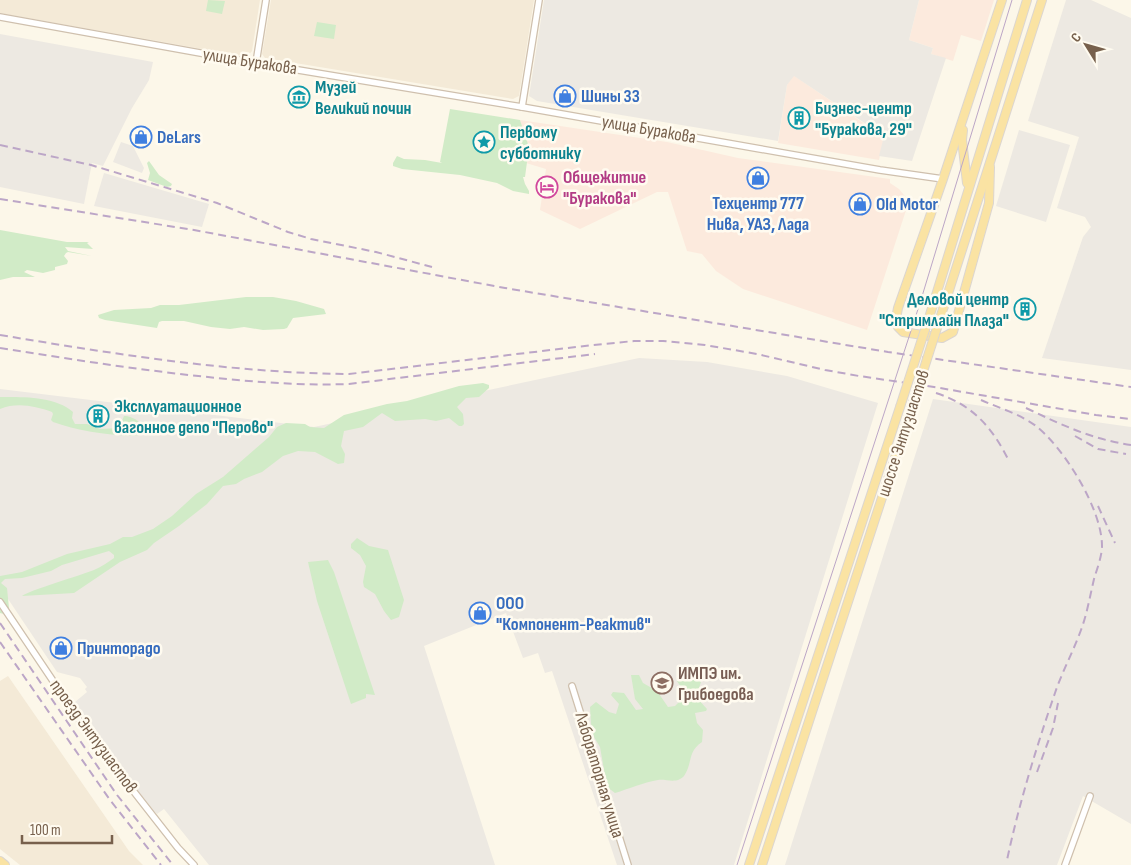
<svg xmlns="http://www.w3.org/2000/svg" width="1131" height="865" viewBox="0 0 1131 865" font-family="'Sofia Sans Condensed',sans-serif">
<style>
.residential{fill:#f4ead7}
.commercial{fill:#fceadd}
.industrial{fill:#ede9e2}
.green{fill:#d1ebc7}
.lines{fill:none;stroke-linecap:round;stroke-linejoin:round}
.minor-casing{stroke:#cfc0ae;stroke-width:8}
.major-casing{stroke:#dcd6d0;stroke-width:10}
.minor{stroke:#fff;stroke-width:5.5}
.major{stroke:#fae3a3;stroke-width:8}
.tram{stroke:#bca6c7;stroke-width:1}
.rail{stroke:#bca6c7;stroke-width:2;stroke-dasharray:8 5;stroke-linecap:butt}
.major-bridge-casing{stroke:#dcd6d0;stroke-width:10;stroke-linecap:butt}
.major-bridge{stroke:#fae3a3;stroke-width:8}
.labels{text-anchor:middle;stroke-width:5;stroke-linejoin:round;paint-order:stroke}
.street-label{font-size:18px;fill:#77604c;stroke:#fffbf0}
.culture-label{font-size:18px;font-weight:bold;fill:#0d838f;stroke:#fffbf0;text-anchor:start}
.shop-label{font-size:18px;font-weight:bold;fill:#366cbe;stroke:#fffbf0;text-anchor:start}
.hotel-label{font-size:18px;font-weight:bold;fill:#b23c85;stroke:#fffbf0;text-anchor:start}
.education-label{font-size:18px;font-weight:bold;fill:#785e54;stroke:#fffbf0;text-anchor:start}
</style>
<rect width="100%" height="100%" fill="#fcf7e9"/>
<!-- residential -->
<g class="residential">
<polygon points="0,0 260,0 252,51 247,57 0,13"/>
<polygon points="271,0 534,0 519,96 513,99 265,58 262,54"/>
<polygon points="8,676 129,851 143,865 20,865 0,849 0,681"/>
</g>
<!-- commercial -->
<g class="commercial">
<polygon points="919,0 994,0 981,41 961,35 953,61 931,54 933,48 909,40"/>
<polygon points="793,75 884,137 879,160 778,143 787,85"/>
<polygon points="520,120 667,142 738,158 890,179 890,183 899,189 909,201 867,330 743,289 716,271 702,254 687,251 668,192 657,192 580,229 540,210 546,169 526,163 529,147"/>
</g>
<!-- industrial -->
<g class="industrial">
<polygon points="544,0 919,0 909,40 933,48 931,54 946,58 912,161 879,156 884,136 794,76 787,85 778,141 537,101 529,96"/>
<polygon points="1066,0 1091,0 1131,18 1131,370 1042,358 1083,237 1091,227 1085,217 1057,208 1079,137 1028,121"/>
<polygon points="0,34 153,62 149,80 132,108 103,166 92,163 84,204 0,187"/>
<polygon points="1019,130 1070,145 1046,222 996,206"/>
<polygon points="121,142 133,146 144,168 142,173 113,162"/>
<polygon points="104,173 209,204 202,227 94,206"/>
<polygon points="639,358 707,362 787,376 878,403 734,865 617,865 552,671 545,673 538,653 523,658 506,613 424,646 495,865 209,865 164,809 157,814 155,812 92,733 75,702 87,692 85,689 87,687 80,678 57,672 0,587 0,389 314,427"/>
<polygon points="933,399 1131,427 1131,824 1083,796 1057,865 785,865"/>
</g>
<!-- green -->
<g class="green">
<polygon points="208,0 225,1 222,14 206,11"/>
<polygon points="317,22 336,25 334,39 314,36"/>
<polygon points="450,109 520,120 529,147 525,177 523,177 525,184 529,191 529,194 513,191 497,183 460,175 402,169 393,166 393,163 397,156 404,159 425,160 442,163 440,162"/>
<polygon points="149,161 159,175 172,184 171,186 167,187 148,180 150,173 147,163"/>
<polygon points="0,230 67,242 89,242 87,243 93,249 65,247 68,251 92,256 68,252 66,253 64,256 68,261 67,264 55,267 55,270 43,273 27,270 24,272 35,277 13,277 0,280"/>
<polygon points="246,297 273,297 296,301 324,309 326,314 293,318 287,328 284,329 263,330 244,327 230,329 211,327 184,321 162,321 159,322 157,328 105,320 99,318 98,315 114,310 151,308 160,305 179,305"/>
<path d="M483,383L489,385V388L479,397L466,398L457,407L463,414L464,424L462,426H459L449,418L436,421L425,419L395,421L382,413L363,427L344,431L341,446L345,454L344,463L338,464L315,452L298,451L283,456L262,472L244,479L236,484L223,486L207,504L179,526L154,543L147,550L120,562L74,593L22,596C27,591 82,575 94,570C101,567 108,562 114,558V555L109,551L62,565L51,571L22,578L5,579L1,583L7,588L9,608L4,614L0,613V576L22,572L67,554L110,544L123,537H132L153,529L172,516L196,494L223,477L269,437L277,427L286,423L305,424L310,427L324,428L344,415L387,404L407,401L459,386Z"/>
<path d="M0,397C22,397 55,396 73,412L72,418L75,424H87L100,429L119,428L124,416C133,416 144,423 144,432L142,435C116,437 78,431 53,422L51,420L53,414L52,412C35,406 17,402 0,409Z"/>
<polygon points="357,538 369,546 388,550 404,600 399,617 391,620 384,611 375,594 364,587 363,582 366,566 360,555 351,548 351,544"/>
<polygon points="328,560 334,572 375,695 366,694 366,698 351,704 317,601 308,562"/>
<path d="M688,667L691,670L694,677L701,682L696,697L707,709L706,711L695,713L697,723L703,730L702,742C687,752 693,763 684,776C677,784 667,779 658,780C645,782 628,789 615,793L607,787L600,747L594,737L591,724L590,707L596,702L609,712L616,714L619,704L611,695L613,692L624,693L636,710L643,709L635,699L631,675H639L643,683L657,691L668,707L675,706L684,697L683,690L677,681L679,668Z"/>
</g>
<g class="lines">
<!-- minor casing -->
<g class="minor-casing">
<g id="minor">
<polyline points="0,17 256,63 522,107 880,170 943,179"/>
<polyline points="256,63 266,0"/>
<polyline points="522,107 539,0"/>
<polyline points="0,602 88,733 178,848 194,865"/>
<polyline points="572,686 628,865"/>
<polyline points="1065,865 1090,796"/>
</g>
</g>
<!-- major casing -->
<g class="major-casing">
<g id="major">
<polyline points="963,130 962,140 967,183"/>
<polyline points="990,167 989,203 953,332 942,338 903,332 898,327 896,319 898,308 943,179 1002,0"/>
<polyline points="933,305 1027,0"/>
<polyline points="944,306 1042,0"/>
<polyline points="0,861 5,865"/>
<polyline points="749,865 900,407"/>
<polyline points="762,865 911,409"/>
</g>
</g>
<!-- minor -->
<use href="#minor" class="minor"/>
<!-- major -->
<use href="#major" class="major"/>
<!-- tram -->
<polyline class="tram" points="737,865 920,303 1012,0"/>
<!-- rail -->
<g class="rail">
<polyline points="0,145 91,165 217,203 288,232 311,239 376,252 432,267"/>
<polyline points="0,199 194,230 505,288 888,352 1131,387"/>
<path d="M0,335C115,354 232,373 349,374L593,345L634,341H663L705,345L757,354L825,370L859,376L934,387L1096,415L1131,419"/>
<path d="M0,348C63,358 126,368 189,375C243,381 295,386 349,384L595,354"/>
<path d="M936,393C973,405 992,427 1009,461"/>
<path d="M981,400C999,408 1020,414 1036,426C1064,448 1102,509 1102,546C1102,556 1097,569 1094,579C1090,596 1087,614 1081,630C1073,652 1062,672 1055,693C1036,748 1019,804 1007,860"/>
<path d="M1026,408C1062,425 1091,439 1131,445"/>
<polyline points="1075,436 1098,449 1126,454"/>
<polyline points="1098,506 1115,543"/>
<polyline points="0,623 117,795 173,865"/>
<polyline points="0,642 110,800 161,865"/>
<polyline points="1037,772 1053,728 1058,703"/>
</g>
<!-- major-bridge casing -->
<g class="major-bridge-casing">
<g id="major-bridge">
<polyline points="900,407 933,305"/>
<polyline points="911,409 944,306"/>
</g>
</g>
<!-- major-bridge -->
<use href="#major-bridge" class="major-bridge"/>
</g>
<!-- icons -->
<defs>
<g id="shop-ring" transform="scale(1.125)"><circle r="9.5" fill="#fffbf0" stroke="#3f7fe0" stroke-width="1.5"/><path d="M-5-2.5h2.3a2.7 3.5 0 0 1 5.4 0H5L5.5 6h-11ZM-1.5-2.5h3a1.5 2.3 0 0 0-3 0Z" fill="#3f7fe0"/></g>
<g id="museum-ring" transform="scale(1.125)"><circle r="9.5" fill="#fffbf0" stroke="#0f9aa8" stroke-width="1.5"/><path d="M0-6L6-3V-2H-6V-3ZM-5-1h2V3h-2ZM-1-1h2V3h-2ZM3-1h2V3H3ZM-6 4H6V6H-6Z" fill="#0f9aa8"/></g>
<g id="building-ring" transform="scale(1.125)"><circle r="9.5" fill="#fffbf0" stroke="#0f9aa8" stroke-width="1.5"/><path d="M-4-6H4V6H1V3H-1V6H-4ZM-2.5-4.3h1.7v1.8h-1.7ZM.8-4.3h1.7v1.8H.8ZM-2.5-1h1.7V.8h-1.7ZM.8-1h1.7V.8H.8Z" fill="#0f9aa8"/></g>
<g id="sight-ring" transform="scale(1.125)"><circle r="9.5" fill="#fffbf0" stroke="#0f9aa8" stroke-width="1.5"/><path d="M0-6L1.8-2.2L6-1.7L2.9 1.2L3.7 5.4L0 3.3L-3.7 5.4L-2.9 1.2L-6-1.7L-1.8-2.2Z" fill="#0f9aa8"/></g>
<g id="hotel-ring" transform="scale(1.125)"><circle r="9.5" fill="#fffbf0" stroke="#d1479c" stroke-width="1.5"/><path d="M-6-4.5h1.5V1H6V5H4.5V3h-9V5H-6ZM-4 0a1.8 1.8 0 1 1 3.6 0ZM.5 0V-2.5h3Q6-2.5 6 0Z" fill="#d1479c"/></g>
<g id="university-ring" transform="scale(1.125)"><circle r="9.5" fill="#fffbf0" stroke="#8d6e63" stroke-width="1.5"/><path d="M0-5L7-2L0 1L-7-2ZM-4 1L0 2.5L4 1V4Q0 6-4 4Z" fill="#8d6e63"/></g>
</defs>
<g fill-rule="evenodd">
<use href="#shop-ring" x="565" y="96"/>
<use href="#museum-ring" x="299" y="97"/>
<use href="#building-ring" x="799" y="118"/>
<use href="#shop-ring" x="141" y="137"/>
<use href="#sight-ring" x="484" y="142"/>
<use href="#shop-ring" x="758" y="178"/>
<use href="#hotel-ring" x="547" y="187"/>
<use href="#shop-ring" x="860" y="204"/>
<use href="#building-ring" x="1025" y="309"/>
<use href="#building-ring" x="98" y="416"/>
<use href="#shop-ring" x="480" y="613"/>
<use href="#shop-ring" x="61" y="648"/>
<use href="#university-ring" x="662" y="683"/>
</g>
<g class="labels">
<!-- street labels -->
<g class="street-label">
<text transform="translate(250 61) rotate(9)" y="6">улица Буракова</text>
<text transform="translate(649 129) rotate(10)" y="6">улица Буракова</text>
<text transform="translate(903 433) rotate(-72)" y="6">шоссе Энтузиастов</text>
<text transform="translate(94 736) rotate(54)" y="6">проезд Энтузиастов</text>
<text transform="translate(600 775) rotate(73)" y="6">Лабораторная улица</text>
</g>
<!-- culture labels -->
<g class="culture-label">
<text x="315" y="93">Музей<tspan x="315" dy="21">Великий почин</tspan></text>
<text x="815" y="114">Бизнес-центр<tspan x="815" dy="21">"Буракова, 29"</tspan></text>
<text x="500" y="138">Первому<tspan x="500" dy="21">субботнику</tspan></text>
<text x="1009" y="305" text-anchor="end">Деловой центр<tspan x="1009" dy="21">"Стримлайн Плаза"</tspan></text>
<text x="114" y="412">Эксплуатационное<tspan x="114" dy="21">вагонное депо "Перово"</tspan></text>
</g>
<!-- shop labels -->
<g class="shop-label">
<text x="581" y="102">Шины 33</text>
<text x="157" y="143">DeLars</text>
<text x="758" y="209" text-anchor="middle">Техцентр 777<tspan x="758" dy="21">Нива, УАЗ, Лада</tspan></text>
<text x="876" y="210">Old Motor</text>
<text x="496" y="609">ООО<tspan x="496" dy="21">"Компонент-Реактив"</tspan></text>
<text x="77" y="654">Принторадо</text>
</g>
<!-- hotel labels -->
<g class="hotel-label">
<text x="563" y="183">Общежитие<tspan x="563" dy="21">"Буракова"</tspan></text>
</g>
<!-- education labels -->
<g class="education-label">
<text x="678" y="679">ИМПЭ им.<tspan x="678" dy="21">Грибоедова</tspan></text>
</g>
</g>
<!-- north arrow -->
<g transform="translate(1086 45) rotate(307)" stroke="#fffbf0" stroke-width="4" paint-order="stroke">
<path d="M0-4L9 19L0 12L-9 19Z" fill="#77604c"/>
<text y="-8" font-size="14" font-weight="bold" text-anchor="middle" fill="#77604c">С</text>
</g>
<!-- scale -->
<path d="M22 835v8h90v-8" fill="none" stroke="#77604c" stroke-width="2.5"/>
<text x="30" y="835" font-size="15" fill="#77604c" stroke="#fffbf0" stroke-width="4" paint-order="stroke">100 m</text>
</svg>
